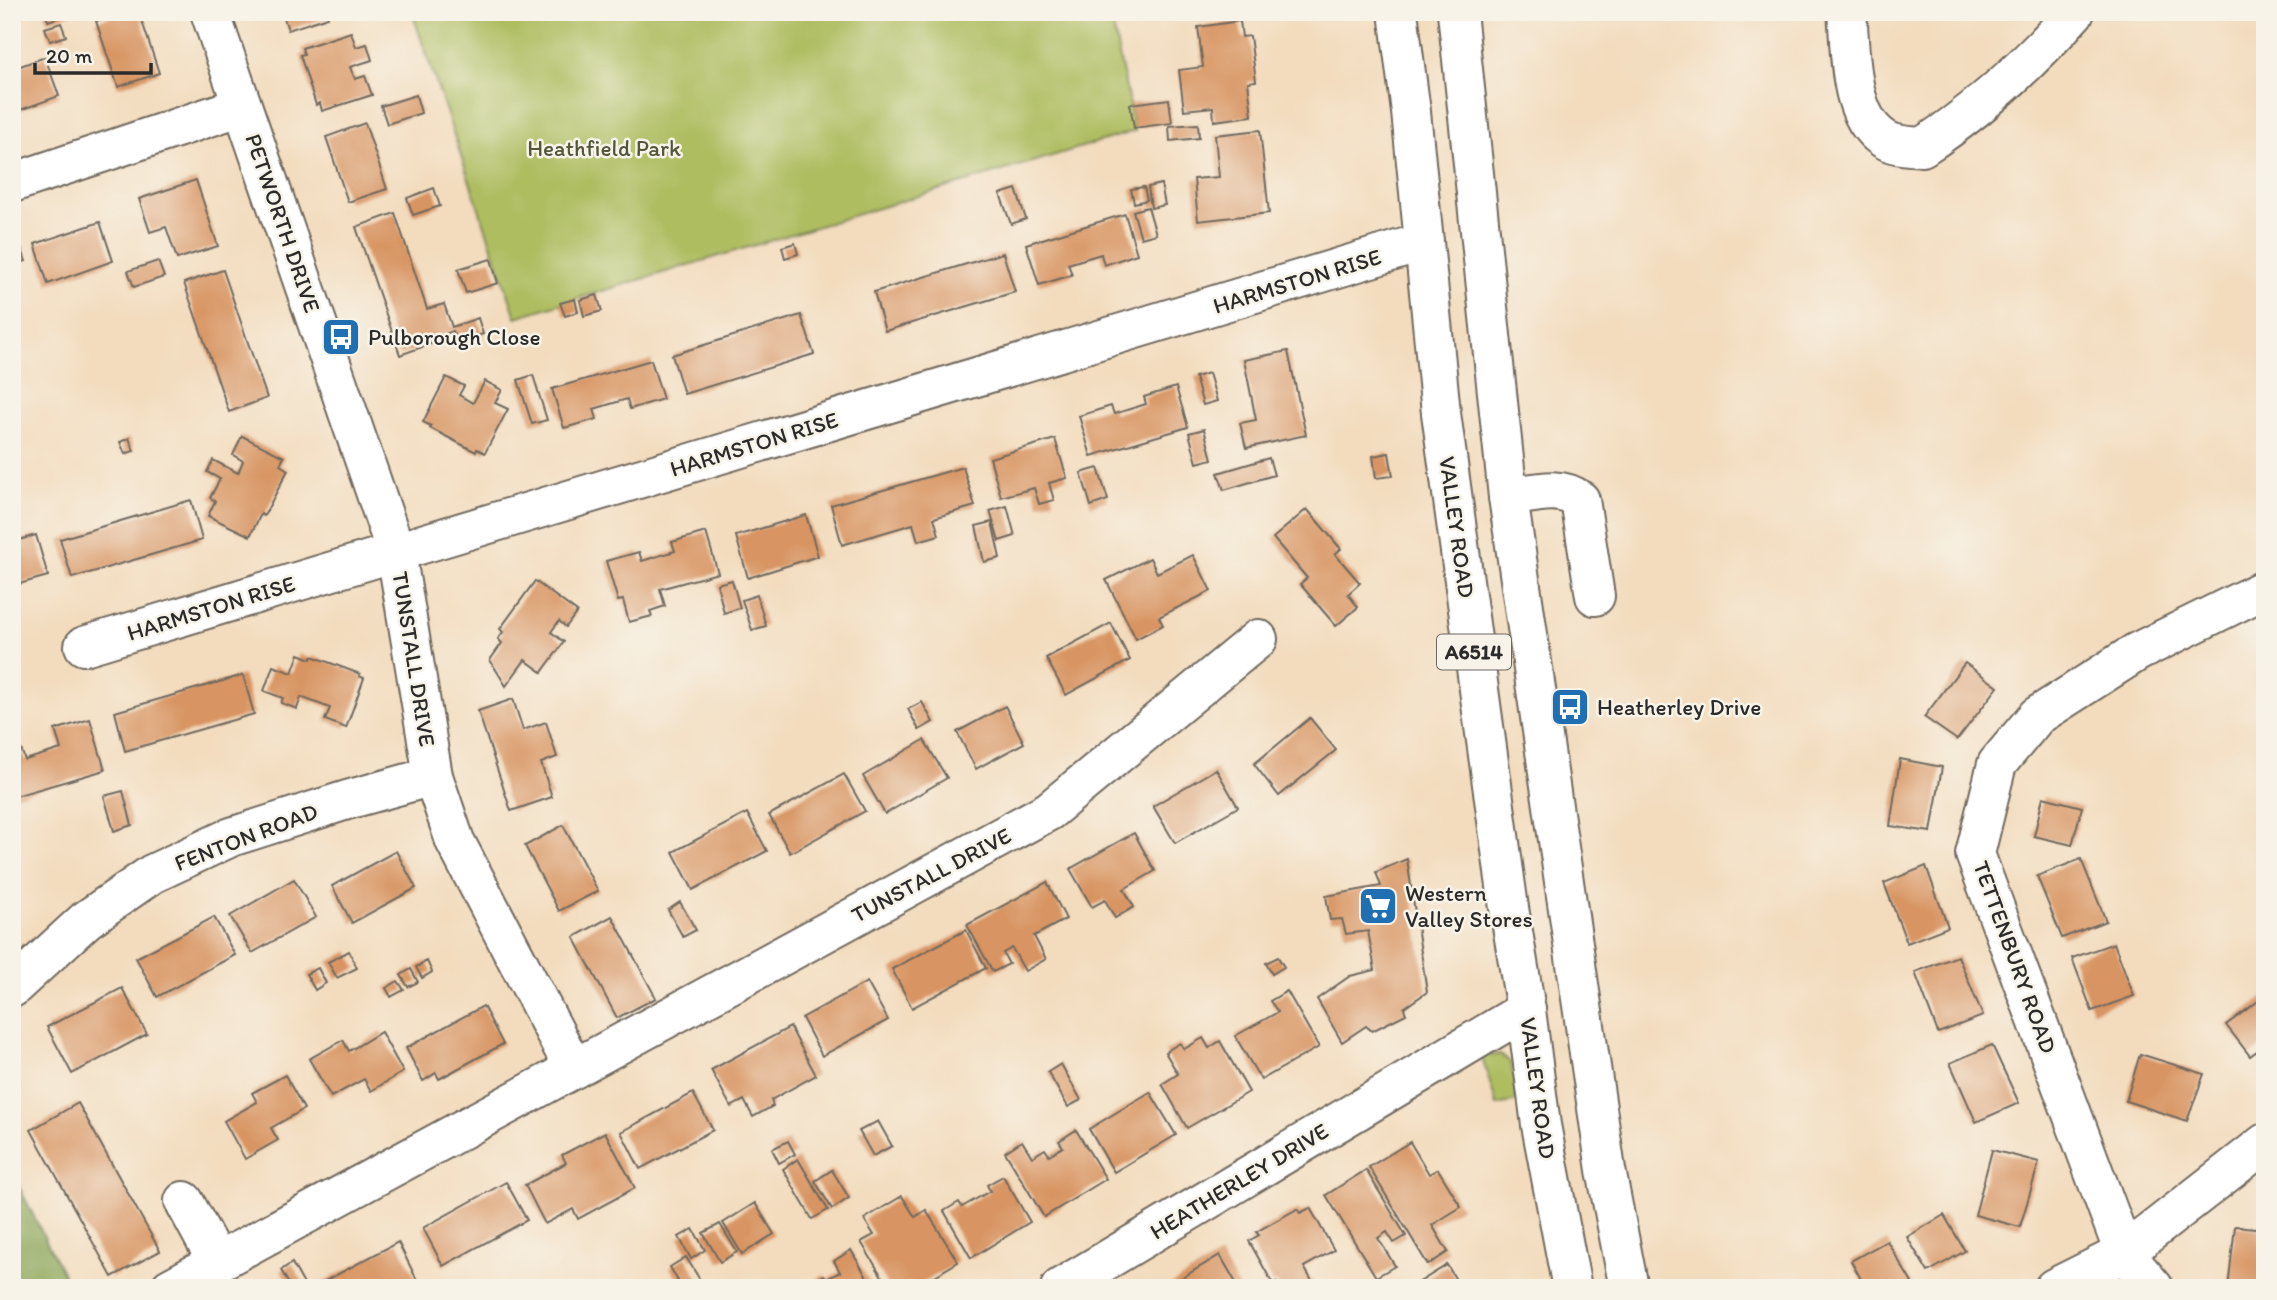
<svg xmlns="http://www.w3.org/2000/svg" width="2277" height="1300" viewBox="0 0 2277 1300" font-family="Itim,sans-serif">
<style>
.green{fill:#aebd60;stroke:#6c7446;stroke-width:2}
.forest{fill:#8aa456;stroke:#5a6840;stroke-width:2}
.building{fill:#d89462}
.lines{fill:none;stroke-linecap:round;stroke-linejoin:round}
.street-casing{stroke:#71695e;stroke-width:42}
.highway-casing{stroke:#71695e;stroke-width:42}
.street{stroke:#fff;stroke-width:38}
.highway{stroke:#fff;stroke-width:38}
.labels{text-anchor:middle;stroke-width:5;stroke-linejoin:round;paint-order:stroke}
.shield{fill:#f7f3e8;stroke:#686764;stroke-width:2}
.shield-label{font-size:21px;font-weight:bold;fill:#2b2b2b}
.park-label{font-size:23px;fill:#52573b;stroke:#f7f3e8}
.street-label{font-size:23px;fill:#2b2b2b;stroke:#f7f3e8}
.poi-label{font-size:23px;fill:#2b2b2b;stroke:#f7f3e8;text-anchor:start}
</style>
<rect width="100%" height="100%" fill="#f7f3e8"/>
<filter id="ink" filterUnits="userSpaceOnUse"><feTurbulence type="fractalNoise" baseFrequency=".0143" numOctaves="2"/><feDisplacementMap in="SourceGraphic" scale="14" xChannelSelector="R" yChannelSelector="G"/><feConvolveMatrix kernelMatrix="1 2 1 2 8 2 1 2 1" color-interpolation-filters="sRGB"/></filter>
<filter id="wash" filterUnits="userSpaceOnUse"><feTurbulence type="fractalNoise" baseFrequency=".00686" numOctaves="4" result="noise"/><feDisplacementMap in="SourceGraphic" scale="28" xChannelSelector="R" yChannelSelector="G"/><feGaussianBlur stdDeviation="1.57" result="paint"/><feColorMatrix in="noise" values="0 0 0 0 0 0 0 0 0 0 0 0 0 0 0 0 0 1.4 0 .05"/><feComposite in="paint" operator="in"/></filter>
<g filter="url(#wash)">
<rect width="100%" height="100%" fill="#f3dcbe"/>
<!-- green -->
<g class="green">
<polygon points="412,12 1110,12 1135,131 516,317"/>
<polygon points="1500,1054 1511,1063 1517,1101 1497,1105 1481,1055"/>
</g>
<!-- forest -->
<polygon class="forest" points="12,1173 70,1288 12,1288"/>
<g id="blocks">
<!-- building -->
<g class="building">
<polygon points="45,12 73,12 73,13 48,21"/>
<polygon points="122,12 139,12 159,73 118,87 96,21"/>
<polygon points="282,12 326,12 328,17 288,30"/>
<polygon points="1240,21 1242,37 1250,36 1256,81 1248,82 1252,116 1214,121 1213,107 1184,110 1179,70 1203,67 1198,27"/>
<polygon points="61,23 66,36 50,41 45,28"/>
<polygon points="351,32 356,47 367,44 372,60 350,67 355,79 365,76 372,95 322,111 320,103 316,105 300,55 304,54 302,48"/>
<polygon points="45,57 59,96 12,113 12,69"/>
<polygon points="416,95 421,113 387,124 381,106"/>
<polygon points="1169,99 1172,123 1134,128 1130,104"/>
<polygon points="365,123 387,189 348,202 326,137"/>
<polygon points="1198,124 1199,138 1170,141 1169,126"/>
<polygon points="1260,130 1269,213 1198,221 1194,179 1219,177 1215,135"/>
<polygon points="196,180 218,246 177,259 166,227 150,232 139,199"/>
<polygon points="1161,184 1165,205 1151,208 1148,187"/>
<polygon points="1144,187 1147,200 1134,203 1131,189"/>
<polygon points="434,188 440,206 413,215 407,198"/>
<polygon points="1016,189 1026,219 1011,224 1000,194"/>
<polygon points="1148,207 1156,234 1141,238 1133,211"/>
<polygon points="395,213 427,309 444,304 452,327 478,318 483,334 457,343 453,331 437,337 439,341 400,355 356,227"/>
<polygon points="1125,214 1137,254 1104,265 1101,254 1068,264 1072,275 1039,285 1026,244"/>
<polygon points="100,222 113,261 48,284 35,244"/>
<polygon points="795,243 798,254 785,258 782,247"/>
<polygon points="21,247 26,261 12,265 12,250"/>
<polygon points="1003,253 1015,292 885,331 874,292"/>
<polygon points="491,259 498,283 466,293 458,269"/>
<polygon points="158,261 164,277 134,287 128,271"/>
<polygon points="223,270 267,398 229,412 184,283"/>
<polygon points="597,295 602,311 584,316 580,300"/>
<polygon points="575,299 578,312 565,316 560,303"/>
<polygon points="801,315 814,354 684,394 672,355"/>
<polygon points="1288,351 1306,435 1246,448 1240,423 1256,420 1244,360"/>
<polygon points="651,360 663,399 630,409 627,399 594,409 597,419 564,428 552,389"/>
<polygon points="1209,373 1217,401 1203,405 1195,377"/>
<polygon points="533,375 547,420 532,424 518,380"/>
<polygon points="446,377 464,386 459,395 473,403 485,381 502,390 495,403 508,409 485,453 477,449 476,452 430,428 431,426 423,422"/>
<polygon points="1176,387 1188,427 1091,456 1079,416 1111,406 1114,414 1146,404 1144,397"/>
<polygon points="1204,429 1212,459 1197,463 1189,433"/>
<polygon points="242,436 284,457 280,465 288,470 264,516 261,514 250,536 208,516 215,501 210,498 220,479 207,472 213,460 238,473 243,461 233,455"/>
<polygon points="129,438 134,451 125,454 120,442"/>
<polygon points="1055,439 1067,478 1049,483 1054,500 1039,504 1034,488 1001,497 990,458"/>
<polygon points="1389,453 1393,476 1376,478 1373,456"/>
<polygon points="1269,458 1274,475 1224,490 1218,473"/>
<polygon points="963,467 975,506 934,518 939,535 918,541 913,524 842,545 831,505"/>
<polygon points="1098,468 1108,500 1091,506 1081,473"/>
<polygon points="191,500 202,540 72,578 60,539"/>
<polygon points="1007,506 1015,536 999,541 990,511"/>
<polygon points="1307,509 1341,549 1335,554 1360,583 1348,594 1358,607 1336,626 1300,584 1307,578 1273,538"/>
<polygon points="806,515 818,556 748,578 736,536"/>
<polygon points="992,522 1000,558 984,562 976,526"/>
<polygon points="706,532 718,573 660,589 665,606 650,611 652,616 629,622 623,600 618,601 606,561 639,552 642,561 658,556 675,551 672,542"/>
<polygon points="36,535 48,576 12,586 12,542"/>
<polygon points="1193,555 1211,591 1159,617 1163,625 1136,639 1106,580 1150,558 1157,573"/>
<polygon points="732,580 740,608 724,613 717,584"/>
<polygon points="535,581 577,612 566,627 559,621 551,632 564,642 542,672 525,660 506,686 490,660 502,643 498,639 503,632 500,629"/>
<polygon points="757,595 766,626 752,630 742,600"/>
<polygon points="1111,623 1130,660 1066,695 1046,658"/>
<polygon points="299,654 311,659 312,656 360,674 359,676 364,678 346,728 325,720 330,708 301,697 297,709 281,703 283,698 264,691 273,666 292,673"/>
<polygon points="1965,663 1998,687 1957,740 1924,717"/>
<polygon points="243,675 254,714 125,751 115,712"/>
<polygon points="513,699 523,730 546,722 557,757 541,763 552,797 511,811 478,711"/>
<polygon points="922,702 933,722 919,730 908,709"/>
<polygon points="1005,706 1024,743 976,769 957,732"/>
<polygon points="1310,718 1336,750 1279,796 1254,764"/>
<polygon points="90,719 105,770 12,797 12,752 21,749 25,760 61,749 55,730"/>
<polygon points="924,740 947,778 885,814 863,776"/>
<polygon points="1900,759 1942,767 1931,832 1890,826"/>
<polygon points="1216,769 1238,807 1175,843 1153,806"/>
<polygon points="844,774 865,811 790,853 769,815"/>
<polygon points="123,791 132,825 114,831 104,796"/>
<polygon points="2043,797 2082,807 2072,845 2034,836"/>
<polygon points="747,813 767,851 693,890 673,852"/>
<polygon points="563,825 598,891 559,911 525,846"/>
<polygon points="1134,833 1155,871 1124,889 1134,907 1115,918 1105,900 1092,907 1070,869"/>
<polygon points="396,851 416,888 352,923 332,886"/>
<polygon points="1407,859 1427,992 1404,1008 1406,1014 1372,1031 1366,1026 1342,1042 1317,999 1350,976 1375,970 1368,931 1346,934 1342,919 1330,920 1326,896 1381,886 1376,872"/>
<polygon points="2081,859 2106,921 2062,938 2037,876"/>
<polygon points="1926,866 1948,927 1907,943 1884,883"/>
<polygon points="294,879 316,917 252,953 230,916"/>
<polygon points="1047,882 1066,919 1034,936 1046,959 1025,971 1012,948 1003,953 1009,964 993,972 967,925"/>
<polygon points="680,902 696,930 683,937 668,910"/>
<polygon points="612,916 656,998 617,1018 574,937"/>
<polygon points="214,917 235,955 157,997 136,958"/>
<polygon points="966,930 986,968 912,1008 892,969"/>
<polygon points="2114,943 2134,996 2092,1011 2072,958"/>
<polygon points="349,951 357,968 337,978 328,962"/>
<polygon points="1958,956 1983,1016 1938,1033 1915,972"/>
<polygon points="1278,957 1284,967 1272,974 1266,963"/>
<polygon points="427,961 432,972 422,978 416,967"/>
<polygon points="318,968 326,983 315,990 306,974"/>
<polygon points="411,969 418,982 408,987 401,975"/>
<polygon points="398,981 404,990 391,997 386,988"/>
<polygon points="867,982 888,1020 822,1056 802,1018"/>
<polygon points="122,988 147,1034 72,1074 47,1027"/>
<polygon points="1287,991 1319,1047 1261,1080 1235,1036 1278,1012 1270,1001"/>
<polygon points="2265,996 2265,1045 2250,1056 2226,1025"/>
<polygon points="483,1006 503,1044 439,1079 436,1073 423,1081 406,1048"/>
<polygon points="790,1027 816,1075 771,1100 773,1106 753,1117 744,1100 731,1107 711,1070"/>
<polygon points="381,1032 403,1072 371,1091 364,1079 331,1097 309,1059 343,1040 349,1051"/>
<polygon points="1203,1038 1209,1048 1220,1041 1249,1092 1187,1128 1162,1084 1178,1074 1165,1052 1180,1043 1184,1049"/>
<polygon points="1992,1045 2019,1103 1976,1122 1950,1063"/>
<polygon points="2140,1054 2204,1074 2187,1121 2126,1101"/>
<polygon points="1061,1064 1081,1100 1068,1107 1048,1072"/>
<polygon points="285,1075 304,1109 271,1128 278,1140 245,1159 224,1121 257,1102 252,1093"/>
<polygon points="1150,1092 1176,1135 1114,1172 1089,1129"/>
<polygon points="693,1093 713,1130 640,1169 621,1132"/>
<polygon points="78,1103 160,1251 112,1277 31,1130"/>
<polygon points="878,1121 892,1146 873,1156 859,1131"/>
<polygon points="1076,1130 1106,1179 1044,1217 1005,1152 1022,1141 1032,1157 1045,1149 1049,1155 1063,1147 1059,1141"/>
<polygon points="605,1132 635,1188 578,1219 573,1209 545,1224 525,1185 566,1163 562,1155"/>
<polygon points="788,1141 795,1154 779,1163 772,1149"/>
<polygon points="1410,1142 1429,1174 1438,1169 1461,1207 1432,1225 1448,1252 1428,1265 1369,1167"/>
<polygon points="1992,1150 2039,1162 2020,1227 1975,1215"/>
<polygon points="798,1159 828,1210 812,1219 783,1169"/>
<polygon points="832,1170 849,1198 832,1209 815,1181"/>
<polygon points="1366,1170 1406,1236 1394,1243 1387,1232 1378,1238 1395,1266 1376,1277 1326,1195"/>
<polygon points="1003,1176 1030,1222 971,1258 944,1211 959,1202 962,1207 990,1191 987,1185"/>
<polygon points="506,1182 527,1220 443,1266 423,1228"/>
<polygon points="902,1196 915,1217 926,1210 958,1262 915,1288 889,1288 861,1242 874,1235 864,1219"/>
<polygon points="755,1203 774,1234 742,1254 723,1223"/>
<polygon points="1310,1208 1334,1250 1304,1267 1316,1288 1280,1288 1276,1282 1273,1284 1249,1241 1259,1235 1256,1232 1297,1209 1300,1213"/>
<polygon points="1944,1215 1965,1251 1928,1272 1907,1237"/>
<polygon points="720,1224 737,1252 720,1262 703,1233"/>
<polygon points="2235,1226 2265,1229 2265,1288 2228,1288"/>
<polygon points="693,1229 705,1250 691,1259 679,1237"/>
<polygon points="1887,1241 1912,1283 1904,1288 1866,1288 1851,1261"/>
<polygon points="398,1242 417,1280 401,1288 312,1288"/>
<polygon points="851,1250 873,1288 803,1288 824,1275 827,1279 840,1272 834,1261"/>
<polygon points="1220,1255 1239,1288 1165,1288"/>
<polygon points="686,1257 705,1288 667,1288 678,1281 670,1267"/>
<polygon points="292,1263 305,1286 301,1288 291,1288 281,1270"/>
<polygon points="1447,1265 1461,1288 1410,1288"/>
</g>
</g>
</g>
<g filter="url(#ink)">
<use href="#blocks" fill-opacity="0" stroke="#71695e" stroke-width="2"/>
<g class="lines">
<!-- street casing -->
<g class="street-casing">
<g id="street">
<polyline points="210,12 396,552 433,776 455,841 574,1069"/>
<path d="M1847,12C1851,51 1847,123 1890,142C1899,146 1912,146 1922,147C1979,110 2030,63 2075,12"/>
<polyline points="12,183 242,106"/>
<path d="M1508,497C1533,494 1558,484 1580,500L1595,596"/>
<polyline points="84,646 1424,242"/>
<polyline points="12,988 86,920 152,874 231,837 347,800 433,776"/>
<polyline points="184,1201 217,1262"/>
<polyline points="170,1288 1049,811 1258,639"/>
<polyline points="1060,1288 1526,1010"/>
<polyline points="2054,1288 2124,1253 2265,1143"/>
<polyline points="2154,1288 2124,1253 1975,854 1997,764 2037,716 2137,652 2265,589"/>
</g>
</g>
<!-- highway casing -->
<g class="highway-casing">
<g id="highway">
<polyline points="1398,12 1411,112 1441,413 1509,908 1526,1010 1541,1125 1572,1288"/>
<polyline points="1457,12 1508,497 1606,1170 1629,1288"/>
</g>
</g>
<!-- street -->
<use href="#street" class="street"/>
<!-- highway -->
<use href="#highway" class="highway"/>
</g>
</g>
<!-- icons -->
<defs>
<g id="bus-square" transform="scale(2.0125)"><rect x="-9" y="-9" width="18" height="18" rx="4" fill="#1f6fb2" stroke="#f7f3e8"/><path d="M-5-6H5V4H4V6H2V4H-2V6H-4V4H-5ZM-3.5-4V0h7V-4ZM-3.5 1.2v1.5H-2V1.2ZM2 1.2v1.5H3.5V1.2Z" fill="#fff"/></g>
<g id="supermarket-square" transform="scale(2.0125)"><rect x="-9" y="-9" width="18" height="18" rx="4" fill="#1f6fb2" stroke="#f7f3e8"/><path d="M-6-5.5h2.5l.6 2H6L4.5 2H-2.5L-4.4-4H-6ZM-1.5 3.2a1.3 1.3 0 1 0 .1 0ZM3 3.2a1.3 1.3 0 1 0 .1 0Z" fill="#fff"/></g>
</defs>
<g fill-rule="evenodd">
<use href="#bus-square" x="341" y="337"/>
<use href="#bus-square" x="1570" y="707"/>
<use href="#supermarket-square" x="1378" y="906"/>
</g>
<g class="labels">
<!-- shield labels -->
<rect class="shield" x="1437" y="634.5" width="74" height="35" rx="5"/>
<g class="shield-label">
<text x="1474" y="659">A6514</text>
</g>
<!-- park labels -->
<g class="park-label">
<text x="604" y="156">Heathfield Park</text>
</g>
<!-- street labels -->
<g class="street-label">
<text transform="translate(283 223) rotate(71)" y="8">PETWORTH DRIVE</text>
<text transform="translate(1297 281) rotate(-17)" y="8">HARMSTON RISE</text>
<text transform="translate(754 444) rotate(-17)" y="8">HARMSTON RISE</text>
<text transform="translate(1457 527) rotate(82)" y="8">VALLEY ROAD</text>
<text transform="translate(211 608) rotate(-17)" y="8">HARMSTON RISE</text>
<text transform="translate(414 659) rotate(81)" y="8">TUNSTALL DRIVE</text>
<text transform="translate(246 837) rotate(-21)" y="8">FENTON ROAD</text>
<text transform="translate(931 875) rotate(-28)" y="8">TUNSTALL DRIVE</text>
<text transform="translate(2015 957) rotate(70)" y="8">TETTENBURY ROAD</text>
<text transform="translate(1538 1088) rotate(82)" y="8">VALLEY ROAD</text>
<text transform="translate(1239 1181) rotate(-31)" y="8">HEATHERLEY DRIVE</text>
</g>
<!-- poi labels -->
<g class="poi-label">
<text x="368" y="345">Pulborough Close</text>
<text x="1597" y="715">Heatherley Drive</text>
<text x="1405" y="901">Western<tspan x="1405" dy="26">Valley Stores</tspan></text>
</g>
</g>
<!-- margin -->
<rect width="2277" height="1300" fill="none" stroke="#f7f3e8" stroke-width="42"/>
<!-- scale -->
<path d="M35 63v10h116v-10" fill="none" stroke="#2b2b2b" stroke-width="3.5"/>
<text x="46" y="63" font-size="21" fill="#2b2b2b" stroke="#f7f3e8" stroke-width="5" paint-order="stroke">20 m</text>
</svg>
